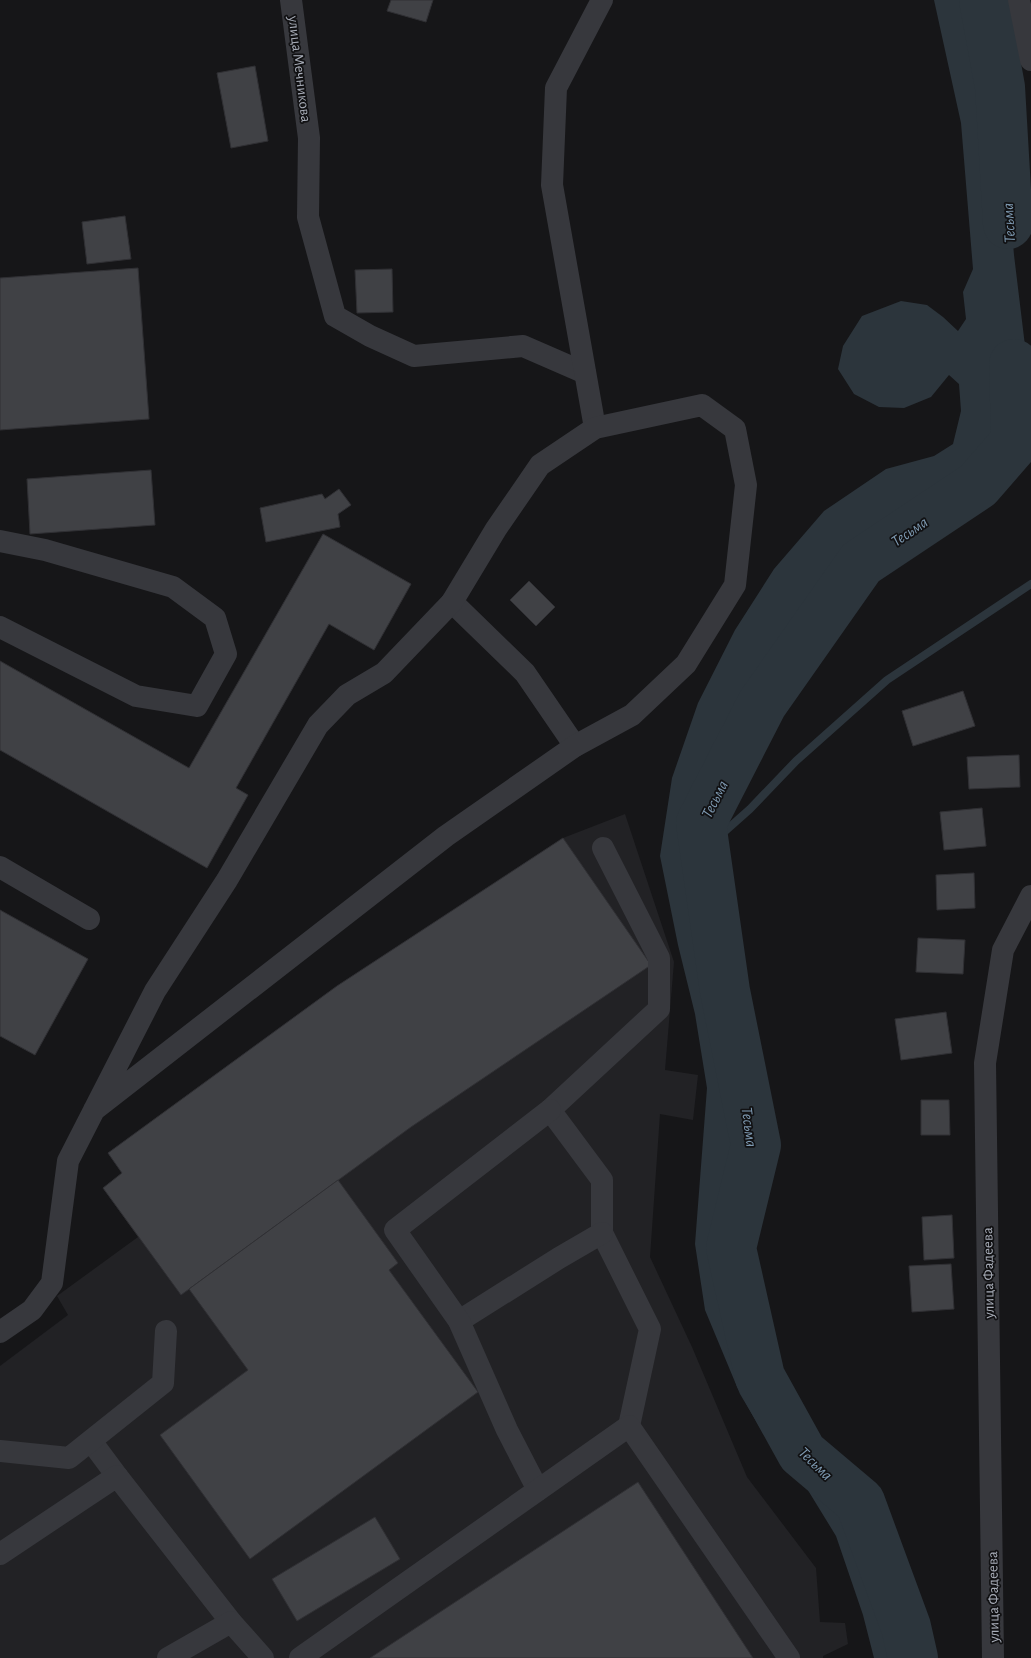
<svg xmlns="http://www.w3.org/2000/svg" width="1031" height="1658" viewBox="0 0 1031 1658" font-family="'Alegreya Sans',sans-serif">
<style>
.built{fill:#222225}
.water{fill:#2c353c}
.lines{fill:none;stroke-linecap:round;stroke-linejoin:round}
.stream{stroke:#2c353c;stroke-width:8}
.river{stroke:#2c353c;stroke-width:50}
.building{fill:#404145;stroke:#303034}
.minor{stroke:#37383d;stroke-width:22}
.labels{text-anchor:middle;stroke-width:3.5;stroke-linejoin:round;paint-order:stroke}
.street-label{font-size:15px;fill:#a8adb8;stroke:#111113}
.water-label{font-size:16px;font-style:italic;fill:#7f9bb3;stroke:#111113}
</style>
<rect width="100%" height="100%" fill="#161618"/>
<!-- built -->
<polygon class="built" points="625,814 674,962 665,1070 698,1075 693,1120 660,1114 650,1257 692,1347 747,1477 816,1568 820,1622 845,1623 848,1644 823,1656 823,1658 0,1658 0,1366 68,1315 57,1296 138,1237 103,1188 122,1173 108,1153 337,986 563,838"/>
<!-- water -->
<polygon class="water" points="934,0 977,0 992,95 1007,173 1014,255 1030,387 1021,425 985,471 908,506 849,552 747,699 720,776 698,883 713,949 735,1010 742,1071 741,1128 730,1202 732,1294 753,1372 787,1428 821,1461 843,1487 879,1563 906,1636 906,1658 874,1658 863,1615 836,1536 798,1474 769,1443 740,1394 705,1310 695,1244 707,1088 695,1014 678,945 660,856 672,778 698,703 735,630 774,569 824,511 886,469 934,456 953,444 961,411 959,384 949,375 931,397 904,408 879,407 854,394 838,369 843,346 862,316 901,301 927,305 943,317 958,331 966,319 963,292 973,269 961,123"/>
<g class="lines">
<!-- stream -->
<polyline class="stream" points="705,849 750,809 796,761 887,680 1031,584"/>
<!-- river -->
<g class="river">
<polyline points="984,0 1000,87 1008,224"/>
<polyline points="913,1658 906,1627 860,1502 802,1453 760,1377 731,1248 756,1145 725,991 701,823 762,704 861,563 978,485 1016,441 1014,364"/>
</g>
</g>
<!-- building -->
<g class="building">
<polygon points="391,0 433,0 426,22 387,11"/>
<polygon points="255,66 268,141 231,148 217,73"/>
<polygon points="125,216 131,259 87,264 82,222"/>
<polygon points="138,268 149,419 0,430 0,278"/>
<polygon points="392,269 393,312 357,313 355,270"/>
<polygon points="151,470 155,525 30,534 27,479"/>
<polygon points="339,489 351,505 338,514 340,527 266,542 260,508 322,494 325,499"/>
<polygon points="323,534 411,584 374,650 329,624 236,788 248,795 207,868 0,750 0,661 189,768"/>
<polygon points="529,581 555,607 536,626 510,600"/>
<polygon points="963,691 975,726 913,746 902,711"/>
<polygon points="1019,755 1020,787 969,789 967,757"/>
<polygon points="982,808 986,846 944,850 940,812"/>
<polygon points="563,838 651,965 411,1127 181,1295 103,1188 122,1173 108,1153 337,986"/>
<polygon points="974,873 975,908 937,910 936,875"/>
<polygon points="0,910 88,959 35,1055 0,1036"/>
<polygon points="918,938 965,940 963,974 916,972"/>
<polygon points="946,1012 952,1053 901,1060 895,1019"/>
<polygon points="921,1100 949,1100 950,1135 921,1135"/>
<polygon points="338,1180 398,1263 389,1270 478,1392 250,1559 160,1435 248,1370 189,1289"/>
<polygon points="952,1215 954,1258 924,1260 922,1217"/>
<polygon points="951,1264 954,1309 912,1312 909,1266"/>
<polygon points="638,1482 753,1658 370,1658"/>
<polygon points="375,1517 400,1559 297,1621 272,1579"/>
</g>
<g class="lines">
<!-- minor -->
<g class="minor">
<polyline points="291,0 309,138 308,217 335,316 370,336 414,356 523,346 585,373"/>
<polyline points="1019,0 1031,60"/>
<polyline points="595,428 552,185 556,88 602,0"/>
<polyline points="0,541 45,550 173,587 215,618 226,654 197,706 136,696 0,627"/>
<polyline points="452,602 525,673 575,746"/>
<polyline points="603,848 659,958 659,1009 550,1110 602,1180 602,1233 650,1329 629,1426"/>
<polyline points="0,867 89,919"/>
<polyline points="459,1321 559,1258 602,1233"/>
<polyline points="0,1332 32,1310 52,1283 68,1161 155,991 227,880 318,725 347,695 384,673 452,602 496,529 540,465 595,428 702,405 735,429 746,485 735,585 686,664 632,715 575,746 446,836 94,1110"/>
<polyline points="91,1441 117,1476"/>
<polyline points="0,1451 69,1458 163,1383 166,1331"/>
<polyline points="538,1490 507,1430 459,1321 395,1230 550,1110"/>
<polyline points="0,1554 117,1476 231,1622"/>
<polyline points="168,1658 231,1622 263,1658"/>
<polyline points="300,1658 629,1426 789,1658"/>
<polyline points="993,1658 985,1063 1003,950 1031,896"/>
</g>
</g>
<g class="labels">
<!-- street labels -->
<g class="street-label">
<text transform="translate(300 69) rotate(83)" y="5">улица Мечникова</text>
<text transform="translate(988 1273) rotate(-91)" y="5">улица Фадеева</text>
<text transform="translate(993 1597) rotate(-91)" y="5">улица Фадеева</text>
</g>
<!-- water labels -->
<g class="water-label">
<text transform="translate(1008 223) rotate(-93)" y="6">Тесьма</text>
<text transform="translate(909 531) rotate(-34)" y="6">Тесьма</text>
<text transform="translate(714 799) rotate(-63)" y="6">Тесьма</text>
<text transform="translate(750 1127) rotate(83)" y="6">Тесьма</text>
<text transform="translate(816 1463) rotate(44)" y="6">Тесьма</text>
</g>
</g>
</svg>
